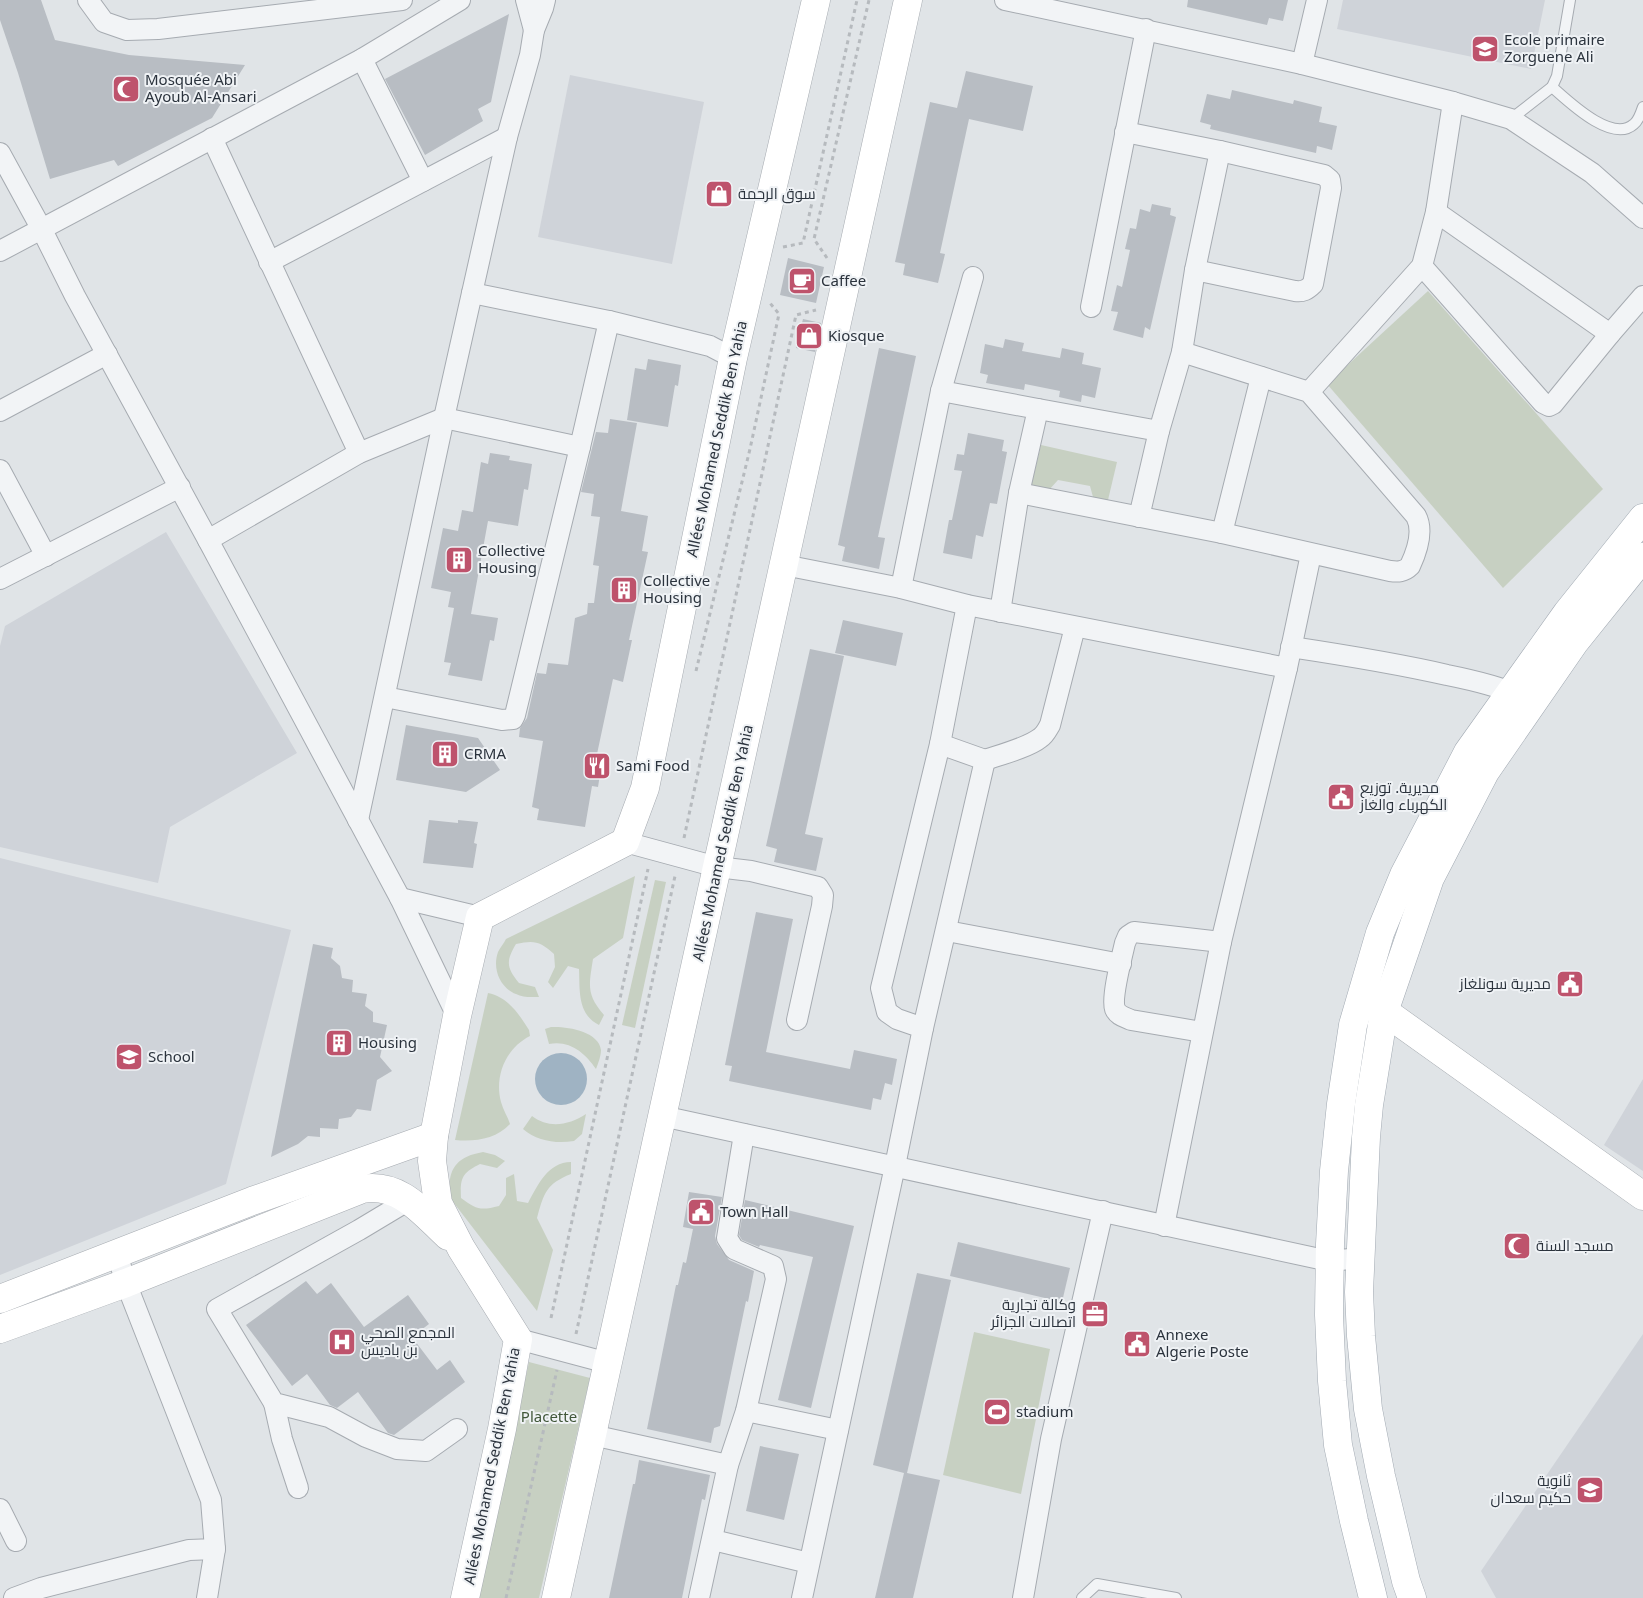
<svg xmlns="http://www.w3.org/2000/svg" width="1643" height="1598" viewBox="0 0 1643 1598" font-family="'Noto Sans',Cairo,sans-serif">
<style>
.built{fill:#cfd3d9}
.green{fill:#c7d0c2}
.water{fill:#9fb3c3}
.building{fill:#b8bdc3}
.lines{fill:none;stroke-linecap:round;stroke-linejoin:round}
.lane-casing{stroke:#a6abb1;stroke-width:12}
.street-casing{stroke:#a6abb1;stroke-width:22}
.secondary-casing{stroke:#a6abb1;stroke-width:29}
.primary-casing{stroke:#a1a9b2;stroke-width:29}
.path{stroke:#b6babe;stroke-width:3;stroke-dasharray:4 4;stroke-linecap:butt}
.lane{stroke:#f2f4f6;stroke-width:10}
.street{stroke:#f2f4f6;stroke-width:20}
.secondary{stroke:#fff;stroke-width:28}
.primary{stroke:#fff;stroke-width:28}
.labels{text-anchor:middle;stroke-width:4;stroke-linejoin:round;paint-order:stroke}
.poi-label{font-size:15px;fill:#2b333d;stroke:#eff2f5;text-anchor:start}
.street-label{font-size:15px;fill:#2b333d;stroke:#eff2f5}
.park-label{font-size:15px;fill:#41573a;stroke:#eff2f5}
</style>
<rect width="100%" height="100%" fill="#e0e4e7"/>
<!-- built -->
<g class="built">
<polygon points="1343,0 1545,0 1531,69 1337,29"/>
<polygon points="570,75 704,102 672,264 538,237"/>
<polygon points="166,532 297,753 170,827 158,883 0,847 0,646 5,626"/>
<polygon points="0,858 291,930 226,1184 0,1275"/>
<polygon points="1643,1079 1643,1171 1604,1145"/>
<polygon points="1643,1334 1643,1598 1496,1598 1481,1571"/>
</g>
<!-- green -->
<g class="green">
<polygon points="1428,291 1603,489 1503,588 1327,384"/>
<polygon points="1041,445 1117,462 1108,500 1093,497 1090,486 1058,480 1048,491 1031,487"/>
<path d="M635,876L623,938L593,959C589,985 586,994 604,1015L599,1025C577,1014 580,990 579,969L568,966L553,988L548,982L555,967L554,954C540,941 534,940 516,944C506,961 506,967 519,983L535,987L539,997C532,997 523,998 516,994C500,988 492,969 498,952C500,948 504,943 506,939Z"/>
<polygon points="655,880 666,882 635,1028 622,1025"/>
<path d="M488,993C508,997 519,1014 529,1030L530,1036C506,1048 494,1076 501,1102C503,1110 508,1117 510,1124C496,1139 475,1142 455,1140Z"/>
<path d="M551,1027C566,1026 599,1031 601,1050C601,1056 598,1064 596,1069C585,1053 570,1040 549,1044L545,1029Z"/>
<path d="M586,1114L582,1134L574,1141C556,1144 537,1141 523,1129L532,1116C549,1129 569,1125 586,1114Z"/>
<path d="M483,1152L495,1155L505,1161L497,1168L480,1164C462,1173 460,1178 461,1198C476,1209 480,1211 499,1206L506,1195V1178L514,1174L517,1201L528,1203C538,1185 548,1162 571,1162V1174C546,1184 544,1193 537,1218L553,1250L537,1311L450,1198C447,1170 455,1157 483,1152Z"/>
<polygon points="974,1332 1050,1349 1021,1494 943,1475"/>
<polygon points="529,1362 590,1378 539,1598 477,1598"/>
</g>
<!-- water -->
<circle class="water" cx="561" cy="1079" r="26"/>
<!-- building -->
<g class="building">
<polygon points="0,0 41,0 55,40 129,55 245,65 212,118 118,166 114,160 50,179 18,73 0,20"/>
<polygon points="1188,0 1288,0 1283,21 1269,18 1267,25 1187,7"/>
<polygon points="509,14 491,102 478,109 483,121 425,155 385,79"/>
<polygon points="966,71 1033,86 1023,131 969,119 940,253 945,254 938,283 903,275 905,264 895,262 930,102 957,108"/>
<polygon points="1232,90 1293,104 1294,100 1322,107 1319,122 1337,126 1332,150 1317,146 1316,153 1210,129 1211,125 1200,122 1207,94 1230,99"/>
<polygon points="1152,204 1171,208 1170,215 1176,217 1150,330 1145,327 1143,338 1113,330 1118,312 1111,311 1117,285 1122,287 1130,250 1125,249 1130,228 1136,229 1140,209 1150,212"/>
<polygon points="788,258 824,267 816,303 780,295"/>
<polygon points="803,319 821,323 815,352 796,348"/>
<polygon points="1005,339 1024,343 1022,351 1060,358 1062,348 1084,353 1082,364 1101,368 1095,398 1082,395 1081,402 1059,397 1060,391 1025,384 1024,390 986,383 988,375 980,373 985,344 1003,348"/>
<polygon points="879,348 916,356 878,537 885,538 879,569 842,561 845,547 838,545"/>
<polygon points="648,359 681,365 678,386 675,385 668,427 627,420 635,368 646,370"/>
<polygon points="610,419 637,423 621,511 648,516 642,551 648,552 629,640 632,640 623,682 613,679 597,754 603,755 598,787 592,786 585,827 537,820 539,809 532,807 543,741 519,737 520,728 527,718 537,673 546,674 548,663 568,665 575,618 587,614 588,603 594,603 599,566 593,565 600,517 591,516 594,494 581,492 596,432 608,433"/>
<polygon points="968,433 1004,440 1002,451 1007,452 997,504 990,503 983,537 976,535 972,559 943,553 949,520 952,520 962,471 954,470 957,454 964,455"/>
<polygon points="490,453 510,456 509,460 532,464 528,490 524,489 518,526 488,521 471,614 498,618 494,641 490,640 482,681 448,675 451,663 444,662 454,608 448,607 451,592 431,588 443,528 458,531 462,510 473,512 481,462 488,464"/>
<polygon points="843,620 903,633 896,666 835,653"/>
<polygon points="810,649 844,656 805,834 823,838 816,871 774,862 777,849 766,846"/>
<polygon points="406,725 478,738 500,770 466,792 396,780"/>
<polygon points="429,820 458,823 458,820 478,822 474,843 477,844 473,868 423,863"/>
<polygon points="756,912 793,919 766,1052 850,1069 854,1050 897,1059 892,1085 885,1083 881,1100 873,1098 871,1110 729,1081 732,1066 725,1065"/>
<polygon points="313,944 333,948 331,958 340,966 342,978 353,980 352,992 367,994 365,1006 373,1012 373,1022 387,1025 380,1057 392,1071 377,1080 371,1111 357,1109 351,1117 339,1119 338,1129 320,1128 320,1137 308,1136 298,1144 271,1157"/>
<polygon points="689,1192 722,1197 715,1236 717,1244 729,1260 754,1271 748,1302 746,1301 720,1426 714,1428 711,1443 647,1429 676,1285 678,1285 683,1262 686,1263 693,1229 683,1227"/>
<polygon points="745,1200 854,1226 811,1408 778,1400 813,1257 760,1245 759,1247 742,1240 739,1235"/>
<polygon points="958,1242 1070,1268 1062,1302 950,1276"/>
<polygon points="917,1273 951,1280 907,1473 940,1480 913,1598 875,1598 904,1473 873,1465"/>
<polygon points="306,1281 317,1294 331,1283 364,1327 408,1295 429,1324 412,1337 437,1370 450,1360 465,1382 394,1435 388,1433 358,1392 337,1408 330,1405 307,1374 292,1386 246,1325"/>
<polygon points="760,1446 799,1454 784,1520 746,1511"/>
<polygon points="639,1460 710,1475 705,1500 702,1499 682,1598 609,1598 633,1484 635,1484"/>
</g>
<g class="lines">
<!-- lane casing -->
<g class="lane-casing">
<g id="lane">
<path d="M1552,87C1568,101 1612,144 1634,124C1638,121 1641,113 1643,107"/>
<polyline points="1511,119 1552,87 1557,76 1570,0"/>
<polyline points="1082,1598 1097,1584 1176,1598"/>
</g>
</g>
<!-- street casing -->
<g class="street-casing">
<g id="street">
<polyline points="88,0 104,22 127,30 158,29 402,0"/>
<polyline points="526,0 534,30"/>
<polyline points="1005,0 1302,64 1453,102 1511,119 1592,173 1643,218"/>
<polyline points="362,59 423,181"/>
<polyline points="1302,64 1317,0"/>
<path d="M1125,132L1220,151L1324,175L1330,180L1331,188L1313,284C1307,290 1303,292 1295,291L1195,270"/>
<polyline points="212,138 359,453"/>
<polyline points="0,153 41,228 75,296 208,540 400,898 457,1016"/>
<polyline points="1436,212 1610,334"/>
<polyline points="0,251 362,59 460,0"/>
<polyline points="269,262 507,137"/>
<polyline points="1422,266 1543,403 1549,406 1553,404 1610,334 1643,296"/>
<polyline points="472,293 609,321 710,346 733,358"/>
<polyline points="1091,307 1146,29"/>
<path d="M941,391L1038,409L1019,493L1222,533L1390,571C1398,572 1404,572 1410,566C1417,551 1424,531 1416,516L1309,392L1182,352"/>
<polyline points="1309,392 1422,266 1436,212 1453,102"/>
<polyline points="1038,409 1159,431 1139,517"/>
<polyline points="0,411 107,354"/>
<polyline points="1159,431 1182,352 1195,270 1220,151"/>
<polyline points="0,470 46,556"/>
<polyline points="1222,533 1261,377"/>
<polyline points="208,540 359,453 444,418 580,447"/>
<polyline points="784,565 901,588 967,605 1287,668 1311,554"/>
<polyline points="0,579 180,487"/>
<polyline points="901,588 941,391 973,277"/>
<polyline points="1000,612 1019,493"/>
<path d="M1291,647C1344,655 1395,663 1447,675C1472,680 1498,686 1521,696"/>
<polyline points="385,697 502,720 513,719 515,715 580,447 609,321"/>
<path d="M985,760C1000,755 1029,747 1040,738C1045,735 1047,730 1050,725L1075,627"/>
<polyline points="358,820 444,418 507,137 530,55 534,30 543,8 545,0"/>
<polyline points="625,842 717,867 751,871 818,887 823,895 822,906 797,1020"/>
<polyline points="400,898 480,917"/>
<polyline points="947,931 1121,964"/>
<polyline points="923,1028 985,760 940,744"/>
<path d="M1202,1032L1131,1020C1125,1017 1118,1016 1115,1009C1111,998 1122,956 1125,943L1128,936L1134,932L1221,942"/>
<polyline points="662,1116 1329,1261 1361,1258"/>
<polyline points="409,1200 359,1230 217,1309 274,1403 329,1417 366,1437 397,1449 426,1451 457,1429"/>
<polyline points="1164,1226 1221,942 1287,668"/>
<polyline points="518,1339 608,1363"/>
<polyline points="274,1403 282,1439 298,1488"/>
<polyline points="746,1411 838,1430"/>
<polyline points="592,1435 728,1465"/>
<polyline points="0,1509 16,1541"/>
<polyline points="713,1540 809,1563"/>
<polyline points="14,1598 41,1588 189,1550 215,1549 211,1500 126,1283 117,1254"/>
<polyline points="207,1598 215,1549"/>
<polyline points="699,1598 728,1465 746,1411 776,1279 773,1266 734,1249 727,1238 744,1134"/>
<polyline points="802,1598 895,1166 923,1028 897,1019 887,1012 881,988 940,744 967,605"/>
<polyline points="1023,1598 1051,1439 1103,1211"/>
</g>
</g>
<!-- secondary casing -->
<g class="secondary-casing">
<g id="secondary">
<polyline points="1367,999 1643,1196"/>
<polyline points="0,1299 252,1201 434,1136"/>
<path d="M0,1329L126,1283L362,1189C400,1182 423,1213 448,1236"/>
<polyline points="465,1598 502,1429 518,1339 461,1248 438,1203 432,1161 434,1136 457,1016 480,917 625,842 645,788 733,358 816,0"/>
<polyline points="556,1598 908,0"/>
</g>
</g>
<!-- primary casing -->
<g class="primary-casing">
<g id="primary">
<polyline points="1373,1598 1354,1521 1338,1445 1332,1381 1329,1315 1330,1244 1334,1171 1341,1104 1353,1025 1380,933 1404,875 1468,752 1567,613 1643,518"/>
<polyline points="1412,1598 1406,1581 1381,1476 1368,1409 1361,1336 1359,1292 1366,1137 1369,1105 1384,1012 1430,878 1485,772 1574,643 1643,557"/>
</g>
</g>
<!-- path -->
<g class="path">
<polyline points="783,247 803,243 857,0"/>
<polyline points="827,258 814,239 869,0"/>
<polyline points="696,671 750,449 779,314 770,303"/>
<polyline points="684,838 796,315 816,310"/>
<polyline points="551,1318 648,869"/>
<polyline points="576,1334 675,876"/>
<polyline points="506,1598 557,1370"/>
</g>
<!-- lane -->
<use href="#lane" class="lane"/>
<!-- street -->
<use href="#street" class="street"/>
<!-- secondary -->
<use href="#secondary" class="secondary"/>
<!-- primary -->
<use href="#primary" class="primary"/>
</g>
<!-- icons -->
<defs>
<g id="school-square" transform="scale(1.4375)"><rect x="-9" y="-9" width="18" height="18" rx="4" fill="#be536c" stroke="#eff2f5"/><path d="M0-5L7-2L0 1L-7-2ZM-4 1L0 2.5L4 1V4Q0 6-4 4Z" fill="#fff"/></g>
<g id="mosque-square" transform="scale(1.4375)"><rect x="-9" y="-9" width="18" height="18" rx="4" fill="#be536c" stroke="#eff2f5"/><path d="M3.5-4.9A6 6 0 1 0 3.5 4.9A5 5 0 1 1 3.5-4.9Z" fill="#fff"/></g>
<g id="shop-square" transform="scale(1.4375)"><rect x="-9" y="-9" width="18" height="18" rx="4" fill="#be536c" stroke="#eff2f5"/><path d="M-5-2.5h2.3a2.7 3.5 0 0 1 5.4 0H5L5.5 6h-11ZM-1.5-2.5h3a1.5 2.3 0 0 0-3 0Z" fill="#fff"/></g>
<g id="cafe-square" transform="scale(1.4375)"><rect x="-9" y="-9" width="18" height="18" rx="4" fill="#be536c" stroke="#eff2f5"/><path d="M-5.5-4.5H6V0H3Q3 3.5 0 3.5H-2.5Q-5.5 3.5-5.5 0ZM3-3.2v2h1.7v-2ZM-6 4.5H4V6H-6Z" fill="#fff"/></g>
<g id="building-square" transform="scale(1.4375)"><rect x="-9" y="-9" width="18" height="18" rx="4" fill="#be536c" stroke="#eff2f5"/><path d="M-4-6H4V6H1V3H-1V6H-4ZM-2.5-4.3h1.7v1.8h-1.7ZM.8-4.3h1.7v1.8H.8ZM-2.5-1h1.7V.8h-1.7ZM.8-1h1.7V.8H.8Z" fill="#fff"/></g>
<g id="restaurant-square" transform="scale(1.4375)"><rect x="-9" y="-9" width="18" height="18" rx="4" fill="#be536c" stroke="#eff2f5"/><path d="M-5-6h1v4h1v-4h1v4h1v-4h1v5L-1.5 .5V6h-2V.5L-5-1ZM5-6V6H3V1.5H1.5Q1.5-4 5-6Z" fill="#fff"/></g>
<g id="civic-square" transform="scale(1.4375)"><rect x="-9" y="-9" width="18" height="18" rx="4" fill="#be536c" stroke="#eff2f5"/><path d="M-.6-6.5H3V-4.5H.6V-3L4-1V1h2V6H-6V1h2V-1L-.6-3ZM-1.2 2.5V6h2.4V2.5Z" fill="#fff"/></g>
<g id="office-square" transform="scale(1.4375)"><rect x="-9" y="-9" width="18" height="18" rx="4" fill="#be536c" stroke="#eff2f5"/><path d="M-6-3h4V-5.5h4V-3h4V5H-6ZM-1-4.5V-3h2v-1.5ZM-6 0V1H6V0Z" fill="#fff"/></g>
<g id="hospital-square" transform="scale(1.4375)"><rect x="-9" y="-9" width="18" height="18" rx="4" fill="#be536c" stroke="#eff2f5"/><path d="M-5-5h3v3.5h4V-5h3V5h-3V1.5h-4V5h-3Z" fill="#fff"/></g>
<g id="stadium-square" transform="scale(1.4375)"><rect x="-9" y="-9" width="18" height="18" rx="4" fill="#be536c" stroke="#eff2f5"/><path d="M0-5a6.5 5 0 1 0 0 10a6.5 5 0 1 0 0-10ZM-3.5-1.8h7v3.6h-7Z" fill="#fff"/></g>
</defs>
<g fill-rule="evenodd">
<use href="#school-square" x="1485" y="49"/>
<use href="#mosque-square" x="126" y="89"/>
<use href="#shop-square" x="719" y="194"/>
<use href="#cafe-square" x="802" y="281"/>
<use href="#shop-square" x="809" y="336"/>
<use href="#building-square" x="459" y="560"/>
<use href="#building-square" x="624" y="590"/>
<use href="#building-square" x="445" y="754"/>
<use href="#restaurant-square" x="597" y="766"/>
<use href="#civic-square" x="1341" y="797"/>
<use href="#civic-square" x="1570" y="984"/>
<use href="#building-square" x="339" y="1043"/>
<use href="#school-square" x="129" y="1057"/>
<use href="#civic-square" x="701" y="1212"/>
<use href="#mosque-square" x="1517" y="1246"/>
<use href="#office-square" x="1095" y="1314"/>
<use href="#hospital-square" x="342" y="1342"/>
<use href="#civic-square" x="1137" y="1344"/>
<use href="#stadium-square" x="997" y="1412"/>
<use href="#school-square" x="1590" y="1490"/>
</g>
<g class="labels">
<!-- poi labels -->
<g class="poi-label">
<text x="1504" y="45">Ecole primaire<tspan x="1504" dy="17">Zorguene Ali</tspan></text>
<text x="145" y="85">Mosquée Abi<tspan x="145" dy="17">Ayoub Al-Ansari</tspan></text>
<text x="738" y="199">سوق الرحمة</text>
<text x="821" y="286">Caffee</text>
<text x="828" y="341">Kiosque</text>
<text x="478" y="556">ِCollective<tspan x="478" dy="17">Housing</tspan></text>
<text x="643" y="586">Collective<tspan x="643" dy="17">Housing</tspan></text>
<text x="464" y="759">CRMA</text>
<text x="616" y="771">Sami Food</text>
<text x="1360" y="793">مديرية. توزيع<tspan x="1360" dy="17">الكهرباء والغاز</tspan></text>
<text x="1551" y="989" text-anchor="end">مديرية سونلغاز</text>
<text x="358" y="1048">Housing</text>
<text x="148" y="1062">School</text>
<text x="720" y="1217">Town Hall</text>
<text x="1536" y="1251">مسجد السنة</text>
<text x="1076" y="1310" text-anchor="end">وكالة تجارية<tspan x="1076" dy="17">اتصالات الجزائر</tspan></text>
<text x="361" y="1338">المجمع الصحي<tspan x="361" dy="17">بن باديس</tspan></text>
<text x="1156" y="1340">Annexe<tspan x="1156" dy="17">Algerie Poste</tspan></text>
<text x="1016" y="1417">stadium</text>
<text x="1571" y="1486" text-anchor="end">ثانوية<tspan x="1571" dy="17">حكيم سعدان</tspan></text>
</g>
<!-- street labels -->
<g class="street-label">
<text transform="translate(717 439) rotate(-78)" y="5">Allées Mohamed Seddik Ben Yahia</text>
<text transform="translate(723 843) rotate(-78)" y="5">Allées Mohamed Seddik Ben Yahia</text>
<text transform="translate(492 1466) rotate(-79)" y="5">Allées Mohamed Seddik Ben Yahia</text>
</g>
<!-- park labels -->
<g class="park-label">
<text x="549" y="1422">Placette</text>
</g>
</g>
</svg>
